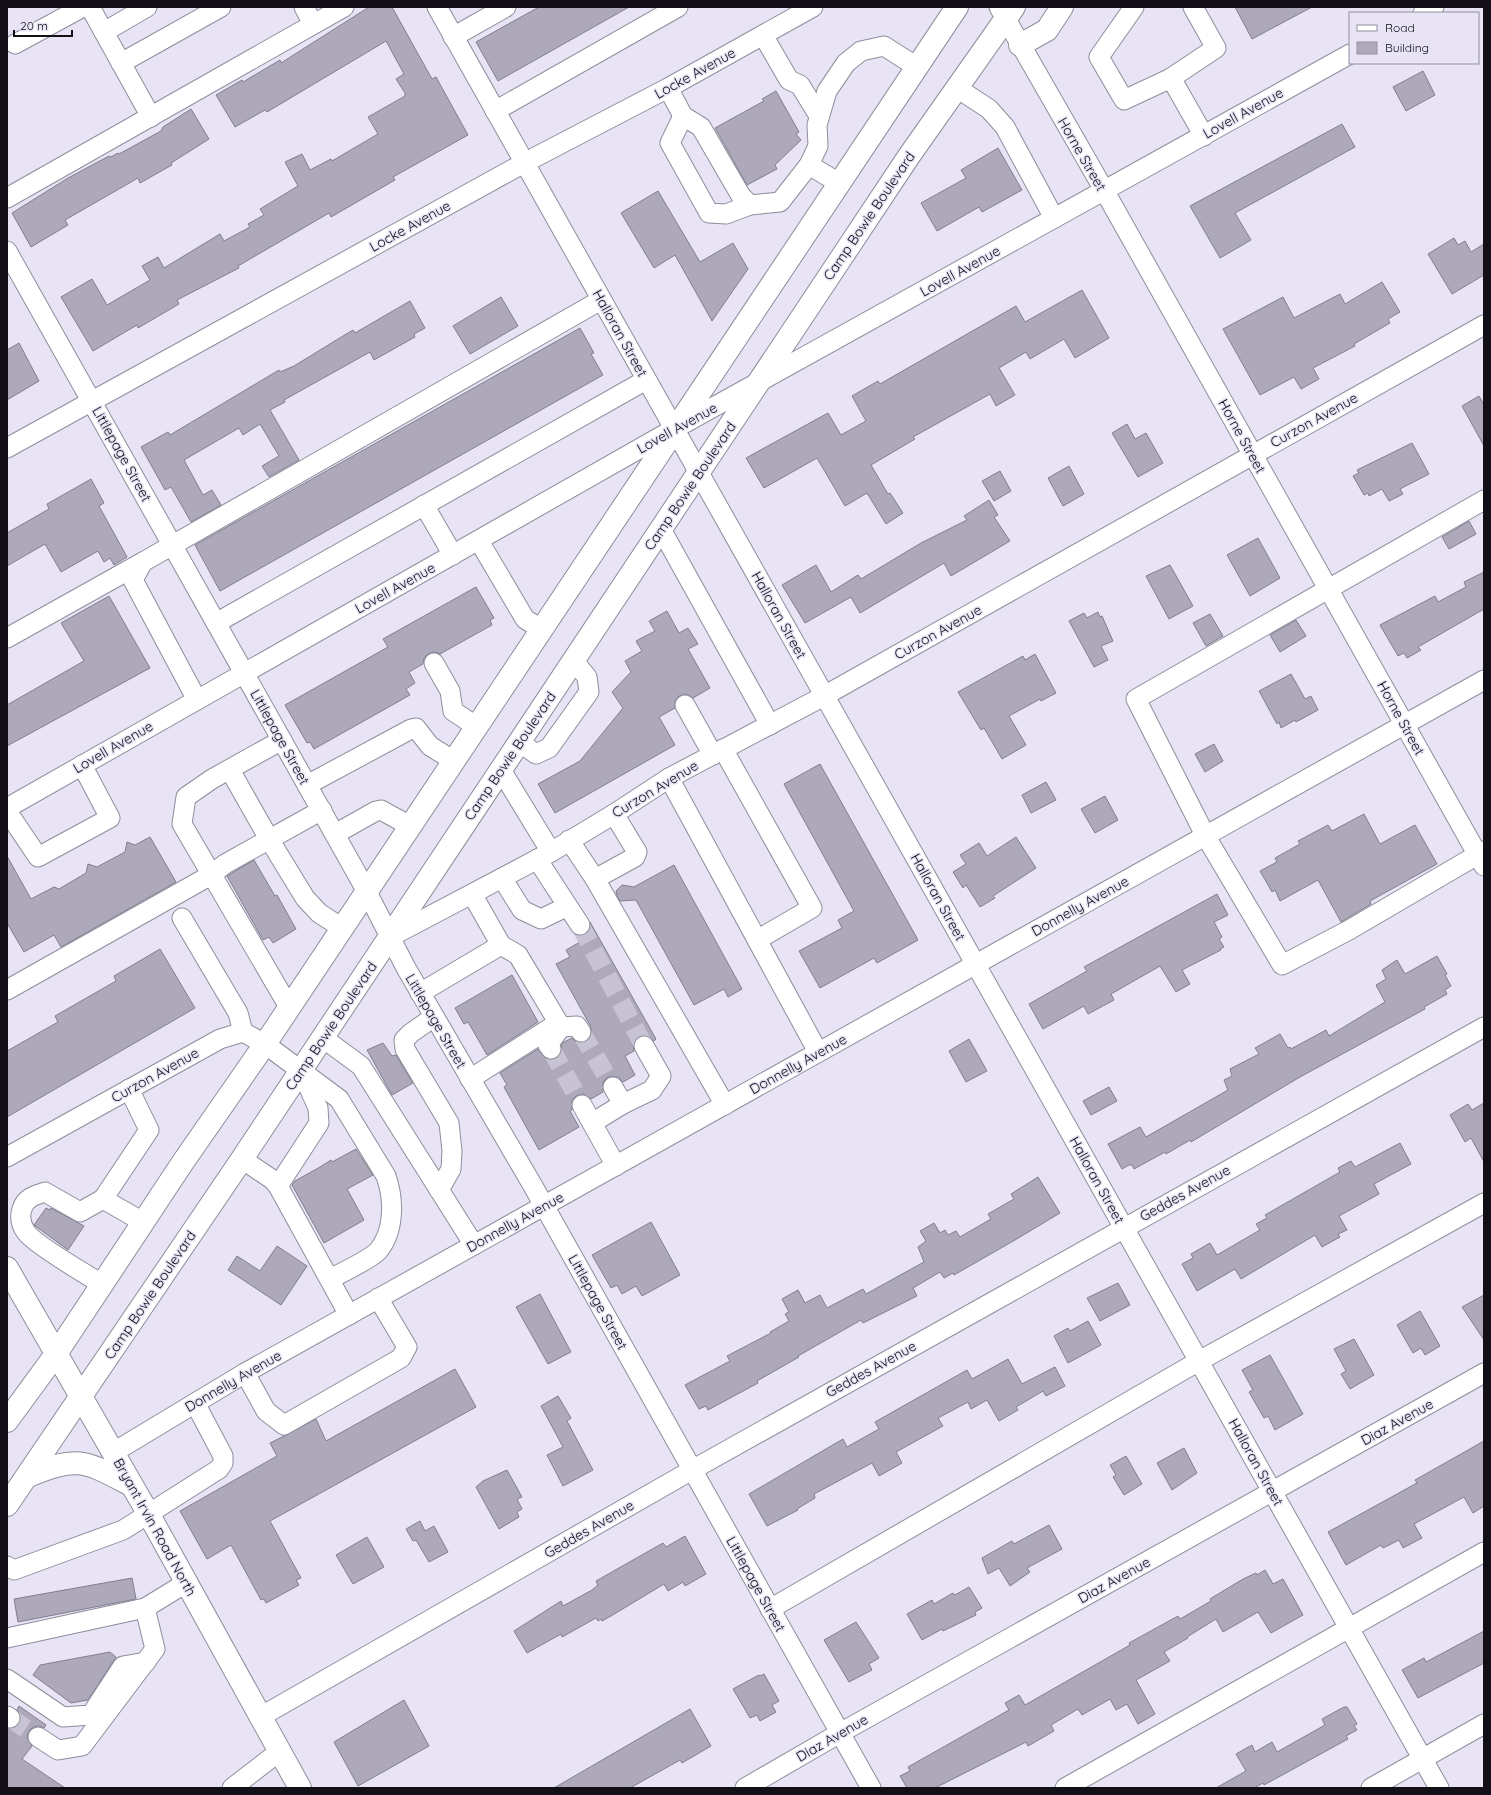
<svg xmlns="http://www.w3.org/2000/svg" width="1491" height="1795" viewBox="0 0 1491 1795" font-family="Quicksand,sans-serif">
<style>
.building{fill:#aea9ba;stroke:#827e8e}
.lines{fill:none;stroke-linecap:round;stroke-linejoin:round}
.minor-tunnel{stroke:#c8c3d4;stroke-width:19;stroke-dasharray:19 10;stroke-linecap:butt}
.minor-casing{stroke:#908c9c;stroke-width:21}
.major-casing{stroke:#908c9c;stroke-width:24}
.minor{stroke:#fff;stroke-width:19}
.major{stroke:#fff;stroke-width:22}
.labels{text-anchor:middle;stroke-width:3;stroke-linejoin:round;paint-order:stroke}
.street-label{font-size:14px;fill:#121016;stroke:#e8e3f5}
</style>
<rect width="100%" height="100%" fill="#e8e3f5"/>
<!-- building -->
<g class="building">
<polygon points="369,7 392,7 432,79 436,77 468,135 393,177 395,180 331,217 329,213 238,266 239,268 177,300 179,304 138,328 137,325 93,351 61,297 92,279 107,305 150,280 142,266 158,257 164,268 220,234 224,241 250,227 248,224 264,215 260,209 298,186 285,162 302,154 310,170 331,159 332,161 378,134 368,117 405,96 405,93 396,79 404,74 386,41 267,112 265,110 235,127 216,95 242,80 243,82 280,60 281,63"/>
<polygon points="539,7 629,7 498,81 476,42"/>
<polygon points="1235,7 1312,7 1252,39"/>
<polygon points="1423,71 1435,95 1406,111 1393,87"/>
<polygon points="776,91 799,132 796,134 801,140 775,165 777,169 747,185 715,128 764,101 762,99"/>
<polygon points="191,109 209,139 171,163 172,165 140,183 138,178 65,220 68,225 31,247 12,213 68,178 109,156 111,157 118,153 119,154 161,131 163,127"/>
<polygon points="1342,124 1355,147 1235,213 1251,240 1220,258 1190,206"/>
<polygon points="998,148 1022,190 982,212 979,207 937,231 921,203 966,178 961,170"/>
<polygon points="658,191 700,262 733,243 748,269 712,321 675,255 654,268 621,213"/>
<polygon points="1454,238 1458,245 1465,241 1471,252 1484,244 1484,275 1452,294 1428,254"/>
<polygon points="1382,282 1400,312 1388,319 1390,323 1354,344 1355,346 1313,368 1319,379 1301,389 1294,377 1260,395 1223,329 1283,297 1294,318 1340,294 1345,304"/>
<polygon points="1082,290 1109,338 1075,358 1064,339 1030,359 1026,352 999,368 1015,395 996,406 990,394 913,437 915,439 871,465 888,494 890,493 903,513 886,524 867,493 845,506 817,458 764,488 746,458 828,413 841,435 866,421 852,396 878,381 880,384 1016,306 1025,322"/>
<polygon points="501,297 518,326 470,354 453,326"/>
<polygon points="410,301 425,328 414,334 415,337 374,360 370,352 284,400 285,402 270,410 299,460 269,477 262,466 279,456 260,424 243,435 239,428 184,460 203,495 212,490 221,505 191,522 171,487 165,490 141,447 168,432 170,435 279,370 280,372 294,366 338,339 353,330 355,333"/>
<polygon points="580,328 594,353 591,354 603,375 220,591 195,545"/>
<polygon points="19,343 39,381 7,400 7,350"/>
<polygon points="1479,396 1484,405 1484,446 1462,406"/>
<polygon points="1127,424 1135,439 1146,433 1163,463 1138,477 1112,433"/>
<polygon points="1412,443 1429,474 1400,489 1403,494 1389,501 1382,489 1369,496 1368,493 1364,495 1353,476 1359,473 1357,470"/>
<polygon points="1069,466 1084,494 1063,506 1048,478"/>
<polygon points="1000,471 1011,491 994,501 982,481"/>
<polygon points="91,479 104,503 99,506 127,557 114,565 110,558 104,562 98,551 61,572 45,544 7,566 7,533 49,509 47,504"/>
<polygon points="989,500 998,515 994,517 1010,541 951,576 944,563 860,613 851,597 805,623 782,585 816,565 831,592 858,575 861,579 921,543 967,520 964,516"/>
<polygon points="1469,521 1476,534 1449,549 1442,537"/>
<polygon points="1258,538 1280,578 1250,596 1227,555"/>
<polygon points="1170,565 1193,606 1169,619 1146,576"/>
<polygon points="1484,572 1484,609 1418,647 1421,650 1407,658 1404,653 1398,656 1380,625 1435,596 1438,602 1466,587 1464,582"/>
<polygon points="476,587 494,618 490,620 492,625 440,654 434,652 428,654 424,658 423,664 409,672 415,683 406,689 410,695 314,749 310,742 307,743 285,705 388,647 383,639"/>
<polygon points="109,596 150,668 7,746 7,705 84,661 61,623"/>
<polygon points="667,611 679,633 688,628 698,644 688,649 710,688 693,698 686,694 679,696 675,700 675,708 659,717 675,745 555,813 538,784 580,761 623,708 612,692 631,672 625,661 642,651 636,641 655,631 649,621"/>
<polygon points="1098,612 1100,617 1102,616 1113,641 1101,646 1108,660 1094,667 1069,621 1084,613 1087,618"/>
<polygon points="1210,614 1223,636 1206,646 1193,623"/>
<polygon points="1296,620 1306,636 1280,652 1270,635"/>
<polygon points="1035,654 1056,693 1041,701 1040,699 1009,716 1026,745 1002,759 984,728 981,730 958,692 1023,656 1025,660"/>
<polygon points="1291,674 1305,699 1311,696 1318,710 1296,722 1295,720 1281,728 1279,722 1277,724 1259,691"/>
<polygon points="1214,744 1223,761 1205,772 1195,754"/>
<polygon points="820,764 918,940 877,963 874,958 820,988 799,951 842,928 838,920 854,911 784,784"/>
<polygon points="1046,782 1056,800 1031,813 1022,795"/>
<polygon points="1105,796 1118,820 1095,833 1081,809"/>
<polygon points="1364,814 1380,844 1415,825 1437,864 1370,901 1371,904 1341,922 1318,880 1280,901 1275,890 1272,892 1260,871 1277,862 1275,858 1300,844 1298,841 1328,825 1332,831"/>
<polygon points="150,837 176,882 61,947 54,935 24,952 7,923 7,856 31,899 54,887 59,889 86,873 88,864 97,867 125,852 127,842 135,845"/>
<polygon points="1016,837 1036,868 993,896 995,898 980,907 966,885 963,888 953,872 966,864 960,855 979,843 987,856"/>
<polygon points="254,860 275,896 277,895 296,929 273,943 269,937 263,940 227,876"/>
<polygon points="674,865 742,989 728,997 724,989 694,1005 636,900 620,901 617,896 616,891 622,885 634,887"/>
<polygon points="1217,894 1228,915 1214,922 1222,937 1219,939 1224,947 1220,949 1221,950 1182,970 1190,984 1176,992 1160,966 1111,994 1114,1000 1088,1014 1084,1006 1043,1029 1029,1004 1087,971 1084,967"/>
<polygon points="590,922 656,1039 654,1041 644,1035 638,1037 633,1046 634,1051 625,1056 635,1075 623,1082 618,1077 608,1077 603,1082 603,1092 591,1099 583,1094 576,1096 572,1100 572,1110 570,1111 579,1127 539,1150 504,1087 507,1085 500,1073 538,1049 546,1059 553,1060 561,1054 561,1046 564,1042 572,1038 576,1042 582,1043 591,1037 591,1027 556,964 570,957 566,950 580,942 577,935 586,934 590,930"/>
<polygon points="160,949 195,1008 7,1117 7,1051 58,1022 55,1016 116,981 114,976"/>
<polygon points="1437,956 1447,974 1445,975 1451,986 1445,990 1447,994 1424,1007 1425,1009 1300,1077 1191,1142 1190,1140 1166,1154 1165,1152 1134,1169 1132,1165 1129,1165 1122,1169 1108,1144 1140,1127 1146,1137 1228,1090 1224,1080 1232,1076 1230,1069 1259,1054 1255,1048 1280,1034 1288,1048 1290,1047 1291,1049 1326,1030 1329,1036 1385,1002 1376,985 1386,979 1382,970 1397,960 1405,974"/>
<polygon points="512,975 538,1022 487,1055 468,1022 464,1024 455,1008"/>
<polygon points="969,1039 987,1071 966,1082 949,1051"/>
<polygon points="383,1043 392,1056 396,1055 413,1083 392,1095 367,1050"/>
<polygon points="1109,1087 1117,1101 1091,1115 1083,1101"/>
<polygon points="1484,1103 1484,1162 1471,1138 1465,1142 1450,1115 1468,1104 1472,1110"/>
<polygon points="1400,1143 1411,1164 1374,1184 1379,1194 1339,1216 1347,1230 1338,1234 1340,1237 1322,1247 1315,1235 1241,1279 1235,1269 1197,1291 1182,1264 1193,1258 1191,1254 1210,1243 1217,1255 1260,1230 1256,1224 1267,1218 1265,1215 1340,1172 1338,1168 1351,1161 1355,1167"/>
<polygon points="356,1149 373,1175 347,1189 364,1220 324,1243 292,1185 295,1181 320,1167 331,1160 332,1162"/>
<polygon points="1038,1177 1060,1213 1015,1240 954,1275 953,1273 944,1278 940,1272 913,1288 917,1296 863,1323 861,1320 798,1356 799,1357 757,1381 758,1383 708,1410 706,1406 699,1409 685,1385 730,1361 727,1356 771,1333 770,1332 789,1321 785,1314 789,1312 782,1299 798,1290 805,1303 820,1295 827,1308 863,1289 866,1294 924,1262 918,1247 926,1241 920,1231 934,1223 940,1233 945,1230 948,1235 956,1231 960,1237 991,1219 988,1214 1014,1199 1011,1194"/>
<polygon points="46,1208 50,1210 51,1208 84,1226 68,1250 34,1225"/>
<polygon points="651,1222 680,1275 642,1296 636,1286 622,1294 617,1285 611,1288 592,1255"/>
<polygon points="277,1246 307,1266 281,1305 228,1270 237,1256 260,1271"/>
<polygon points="1118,1283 1130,1305 1100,1321 1087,1298"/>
<polygon points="540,1294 571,1352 548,1364 516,1307"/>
<polygon points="1484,1295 1484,1340 1462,1307"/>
<polygon points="1420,1311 1440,1346 1425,1355 1421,1348 1413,1353 1397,1325"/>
<polygon points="1088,1321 1101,1345 1068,1363 1054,1336 1068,1328 1070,1331"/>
<polygon points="1354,1339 1374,1375 1350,1389 1341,1374 1346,1371 1334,1349"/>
<polygon points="1270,1355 1303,1414 1275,1430 1268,1416 1264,1418 1249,1392 1253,1390 1242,1370"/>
<polygon points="1008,1359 1022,1384 1055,1367 1065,1386 1046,1396 1043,1391 1016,1407 1018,1410 999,1421 987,1400 971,1409 968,1402 938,1418 943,1426 896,1452 902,1463 879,1476 872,1463 814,1494 815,1498 797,1509 798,1510 767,1526 749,1494 843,1439 847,1447 879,1429 875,1422 967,1370 972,1379"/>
<polygon points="455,1369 476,1407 270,1521 301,1578 296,1580 299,1585 266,1603 264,1599 261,1600 231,1545 207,1559 180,1511 277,1456 270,1443 284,1436 316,1419 326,1441"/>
<polygon points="558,1396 571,1418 567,1421 593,1470 563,1486 547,1455 563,1447 541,1406"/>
<polygon points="1484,1441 1484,1506 1473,1513 1464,1497 1414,1524 1422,1538 1403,1548 1399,1540 1383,1548 1381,1545 1346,1565 1328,1532 1417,1483 1415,1480"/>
<polygon points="1184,1448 1197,1473 1172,1490 1157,1463"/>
<polygon points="1126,1456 1142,1484 1124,1495 1113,1477 1116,1475 1110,1465"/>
<polygon points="507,1470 522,1497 517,1499 522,1509 517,1512 519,1517 499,1529 476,1487 483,1481"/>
<polygon points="420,1521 425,1531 434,1526 448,1552 429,1562 416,1540 413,1541 406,1529"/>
<polygon points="1049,1525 1062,1549 1027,1568 1030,1572 1010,1586 999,1568 988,1574 982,1558 1012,1541 1014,1544"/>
<polygon points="685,1536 706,1574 685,1586 683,1582 668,1591 664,1584 611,1616 602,1621 601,1619 598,1621 596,1618 562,1637 561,1634 527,1653 514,1631 561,1601 563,1606 592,1590 598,1585 596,1581 663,1543 666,1547"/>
<polygon points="367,1537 384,1567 353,1584 336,1555"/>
<polygon points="1265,1570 1273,1584 1283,1579 1303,1615 1271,1633 1258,1612 1223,1632 1216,1619 1187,1637 1188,1638 1164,1652 1170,1661 1136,1680 1155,1714 1138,1724 1127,1704 1116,1710 1110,1699 1082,1715 1078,1709 1051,1725 1054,1731 1028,1746 1026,1742 935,1788 907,1788 900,1776 910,1771 908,1767 1009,1710 1005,1703 1019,1695 1025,1705 1130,1645 1129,1643 1178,1616 1180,1619 1211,1601 1210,1599 1243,1579 1256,1573 1257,1575"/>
<polygon points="132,1578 136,1599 18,1622 14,1599"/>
<polygon points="969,1587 982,1608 975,1612 976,1615 943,1631 942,1629 922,1640 907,1614 932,1600 934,1604 953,1593 955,1595"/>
<polygon points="856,1622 879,1658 869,1664 872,1670 849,1682 824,1640"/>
<polygon points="1484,1631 1484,1663 1418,1698 1402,1670 1424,1658 1426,1662"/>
<polygon points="110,1652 116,1657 88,1700 71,1703 33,1675 40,1665"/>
<polygon points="764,1674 779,1701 772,1705 776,1712 760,1721 757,1715 750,1718 733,1689 759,1675 760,1676"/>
<polygon points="404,1700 429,1746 358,1786 334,1742"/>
<polygon points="19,1706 46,1725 44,1728 39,1726 33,1727 29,1731 27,1737 32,1746 22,1759 65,1788 7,1788 7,1728 14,1728 19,1724 21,1718 17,1710"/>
<polygon points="1344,1707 1347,1707 1357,1724 1354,1726 1357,1730 1346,1736 1348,1739 1264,1785 1263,1783 1254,1788 1216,1788 1246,1771 1236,1754 1252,1745 1255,1752 1272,1742 1277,1752 1325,1725 1322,1719"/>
<polygon points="690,1709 711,1746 682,1763 680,1760 630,1788 554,1788"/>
</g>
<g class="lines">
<!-- minor-tunnel -->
<g class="minor-tunnel">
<polyline points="580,925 644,1046"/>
<polyline points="581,1032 613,1087"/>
<polyline points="551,1049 582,1105"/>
<polyline points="10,1718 38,1737"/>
</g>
<!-- minor casing -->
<g class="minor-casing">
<g id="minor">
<polyline points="90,7 151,117"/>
<polyline points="304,7 313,24"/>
<polyline points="437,7 1439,1788"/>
<polyline points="999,7 1104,190 1484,866"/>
<polyline points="1134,7 1099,57 1124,100 1171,78 1204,136"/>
<polyline points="1423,13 1434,7"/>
<polyline points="104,32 147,7"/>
<polyline points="763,35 789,80 800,85 819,116"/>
<polyline points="453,37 506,7"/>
<polyline points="15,44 83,7"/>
<polyline points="121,63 221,7"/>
<polyline points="1171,78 1216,48 1193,7"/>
<polyline points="668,88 683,116 701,127 741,196 750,205"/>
<polyline points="957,88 989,109 1005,127 1054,218"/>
<polyline points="495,111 678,7"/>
<polyline points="683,116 670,143 709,213 726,214 750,205 780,202 809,165"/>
<polyline points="839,183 809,165 818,146 817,125 827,91 846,63 861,51 884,46 917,67"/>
<polyline points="7,198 344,7"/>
<polyline points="7,251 366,890 406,968 533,1186 871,1788"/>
<polyline points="7,448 524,163 668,88 813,7"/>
<polyline points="1484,500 1136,699 1205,835 1282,965 1349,930 1484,851"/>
<polyline points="424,505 453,555"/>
<polyline points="661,529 770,725"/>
<polyline points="479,541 525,619 541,629"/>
<polyline points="216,623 646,380"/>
<polyline points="7,638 143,562"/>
<polyline points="434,663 450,691 453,711 477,727"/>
<polyline points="197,700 133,580 143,562 601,300"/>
<polyline points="685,705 713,755"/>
<polyline points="282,740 212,779 186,797 182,824 289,1007"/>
<polyline points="519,742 536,754 549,748 589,692 587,677 574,661"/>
<polyline points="723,749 812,908 757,940"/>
<polyline points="230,770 269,839 305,898 319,913 342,928"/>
<polyline points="501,770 551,852"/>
<polyline points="669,778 818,1052"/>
<polyline points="307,785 411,729 416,728 430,746 454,761"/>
<polyline points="7,808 674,429 1350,54"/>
<polyline points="7,811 38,857 110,818 82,765"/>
<polyline points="335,834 376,811 381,810 410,826"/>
<polyline points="569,840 595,879 725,1105"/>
<polyline points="537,859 580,925"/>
<polyline points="502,878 522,910 541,919 566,907"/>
<polyline points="595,879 635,857 637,852 614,814"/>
<polyline points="182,918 238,1013 243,1032"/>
<polyline points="390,937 551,852 614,814 669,778 824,696 1484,325"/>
<polyline points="501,945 518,955 561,1027 548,1045 551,1049"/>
<polyline points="7,990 211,875 225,864 322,810"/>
<polyline points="420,993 501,945 472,894"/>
<polyline points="434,1017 411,1033 404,1040 405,1049 449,1123 452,1151 451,1169 439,1190"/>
<polyline points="561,1027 577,1026 581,1032"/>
<polyline points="323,1038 361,1066 474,1245"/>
<polyline points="470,1079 558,1023"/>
<polyline points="129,1089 149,1130 103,1199 143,1222"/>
<polyline points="623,1104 652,1090 661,1076 644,1046"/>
<polyline points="582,1105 616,1166"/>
<polyline points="592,1123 623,1104 613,1087"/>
<path d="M7,1157L220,1039L243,1032L265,1044L339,1099L386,1176C394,1199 395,1231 378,1251C371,1259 341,1273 330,1279"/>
<polyline points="242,1159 273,1180 278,1186 349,1315"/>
<polyline points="278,1186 319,1123 318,1108 301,1070"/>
<path d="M102,1284C87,1275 34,1244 26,1232C21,1225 19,1218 22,1209C25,1198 35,1195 45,1192L80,1212L103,1199"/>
<polyline points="245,1373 266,1411 284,1425 401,1358 407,1347 378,1298"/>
<polyline points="114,1452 245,1373 1484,680"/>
<polyline points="7,1566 14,1570 123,1530 219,1469 223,1463 223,1456 195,1403"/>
<polyline points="770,1609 1199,1361 1484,1203"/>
<polyline points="7,1638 145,1608 186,1583"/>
<polyline points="7,1679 63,1717 91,1715 123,1666 146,1662"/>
<polyline points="7,1716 10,1718"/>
<polyline points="260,1717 692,1470 1484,1027"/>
<polyline points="38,1737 58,1750 82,1746 155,1649 145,1608"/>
<polyline points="232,1788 280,1751"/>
<polyline points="745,1788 840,1733 1484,1373"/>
<polyline points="1065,1788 1484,1552"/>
<polyline points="1371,1788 1484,1724"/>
</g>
</g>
<!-- major casing -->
<g class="major-casing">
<g id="major">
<polyline points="1020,45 1047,30 1062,7"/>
<polyline points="7,1268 148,1513 300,1788"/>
<polyline points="7,1421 56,1354 183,1162 265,1044 957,7"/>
<path d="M28,1476C79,1455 85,1461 131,1485"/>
<polyline points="7,1505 242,1159 909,156 1014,7"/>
</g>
</g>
<!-- minor -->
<use href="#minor" class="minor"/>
<!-- major -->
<use href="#major" class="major"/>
</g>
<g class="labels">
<!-- street labels -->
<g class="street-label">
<text transform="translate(695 73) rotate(-29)" y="5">Locke Avenue</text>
<text transform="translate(1243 113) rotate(-29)" y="5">Lovell Avenue</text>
<text transform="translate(1082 154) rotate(60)" y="5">Horne Street</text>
<text transform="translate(869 216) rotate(-56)" y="5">Camp Bowie Boulevard</text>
<text transform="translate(410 226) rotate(-29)" y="5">Locke Avenue</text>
<text transform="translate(960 271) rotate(-29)" y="5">Lovell Avenue</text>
<text transform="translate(620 333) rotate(61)" y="5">Halloran Street</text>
<text transform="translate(1314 420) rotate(-29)" y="5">Curzon Avenue</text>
<text transform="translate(677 428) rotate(-29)" y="5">Lovell Avenue</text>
<text transform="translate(1242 436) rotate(61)" y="5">Horne Street</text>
<text transform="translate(122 454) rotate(61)" y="5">Littlepage Street</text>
<text transform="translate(690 486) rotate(-56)" y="5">Camp Bowie Boulevard</text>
<text transform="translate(395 588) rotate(-29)" y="5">Lovell Avenue</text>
<text transform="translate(779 615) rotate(61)" y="5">Halloran Street</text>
<text transform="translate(938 632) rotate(-29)" y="5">Curzon Avenue</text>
<text transform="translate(1401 718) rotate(61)" y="5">Horne Street</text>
<text transform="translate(280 737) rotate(61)" y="5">Littlepage Street</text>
<text transform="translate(113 747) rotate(-30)" y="5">Lovell Avenue</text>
<text transform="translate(510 756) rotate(-56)" y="5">Camp Bowie Boulevard</text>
<text transform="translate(655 789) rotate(-31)" y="5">Curzon Avenue</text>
<text transform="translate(938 897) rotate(61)" y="5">Halloran Street</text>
<text transform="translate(1080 906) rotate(-29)" y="5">Donnelly Avenue</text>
<text transform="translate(436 1021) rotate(60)" y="5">Littlepage Street</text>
<text transform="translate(331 1026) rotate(-56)" y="5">Camp Bowie Boulevard</text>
<text transform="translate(798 1064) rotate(-29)" y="5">Donnelly Avenue</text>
<text transform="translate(155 1075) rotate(-29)" y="5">Curzon Avenue</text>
<text transform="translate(1097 1180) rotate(61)" y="5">Halloran Street</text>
<text transform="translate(1185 1193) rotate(-29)" y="5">Geddes Avenue</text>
<text transform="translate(515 1222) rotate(-29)" y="5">Donnelly Avenue</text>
<text transform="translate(150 1295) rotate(-56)" y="5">Camp Bowie Boulevard</text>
<text transform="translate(598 1302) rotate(61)" y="5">Littlepage Street</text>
<text transform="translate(871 1369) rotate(-29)" y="5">Geddes Avenue</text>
<text transform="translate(233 1381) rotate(-30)" y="5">Donnelly Avenue</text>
<text transform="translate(1397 1422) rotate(-29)" y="5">Diaz Avenue</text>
<text transform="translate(1256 1462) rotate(61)" y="5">Halloran Street</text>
<text transform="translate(155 1527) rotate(61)" y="5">Bryant Irvin Road North</text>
<text transform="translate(589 1529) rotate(-30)" y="5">Geddes Avenue</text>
<text transform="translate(1114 1580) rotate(-29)" y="5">Diaz Avenue</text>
<text transform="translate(756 1584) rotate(61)" y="5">Littlepage Street</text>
<text transform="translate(832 1738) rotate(-30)" y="5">Diaz Avenue</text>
</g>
</g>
<!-- border -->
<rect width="1491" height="1795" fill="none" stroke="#121016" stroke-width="16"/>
<!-- legend -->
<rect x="1349" y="12" width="130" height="52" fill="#e8e3f5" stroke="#928f9c"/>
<rect x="1357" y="25" width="20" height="6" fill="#ffffff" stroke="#928f9c"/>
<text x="1385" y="32" font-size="12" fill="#121016">Road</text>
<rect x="1357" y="42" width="20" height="12" fill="#aea9ba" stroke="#928f9c"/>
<text x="1385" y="52" font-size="12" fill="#121016">Building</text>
<!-- scale -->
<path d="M14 30v6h58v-6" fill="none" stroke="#121016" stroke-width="2"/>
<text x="20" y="30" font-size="12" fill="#121016" stroke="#e8e3f5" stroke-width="3" paint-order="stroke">20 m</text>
</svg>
